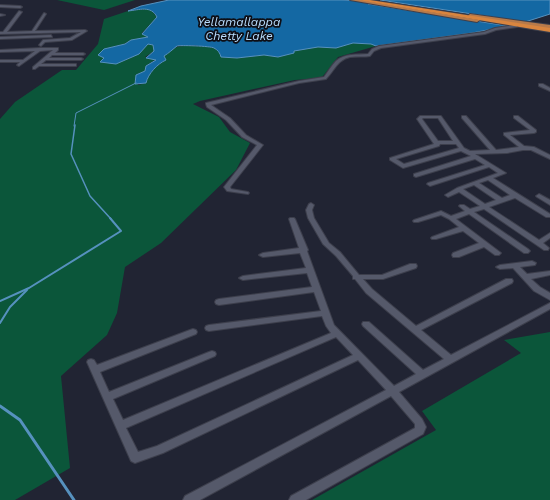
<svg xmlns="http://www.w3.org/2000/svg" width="550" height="500" viewBox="0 0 550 500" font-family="'Work Sans',sans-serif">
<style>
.green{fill:#0b563a}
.water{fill:#1468a3;stroke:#5691be}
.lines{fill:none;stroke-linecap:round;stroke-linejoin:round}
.stream-far3{stroke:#5691be;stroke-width:1}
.stream-far2{stroke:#5691be;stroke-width:1.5}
.stream-far1{stroke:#5691be;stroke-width:2}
.stream{stroke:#5691be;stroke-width:3}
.minor-casing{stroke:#3d3f4c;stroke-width:2}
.primary-casing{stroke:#3d3f4c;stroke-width:2}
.trunk-casing{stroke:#3d3f4c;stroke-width:2}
.minor{fill:#55596a;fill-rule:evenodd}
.primary{fill:#b77a4a;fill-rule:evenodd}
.trunk{fill:#d8853f;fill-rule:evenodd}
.labels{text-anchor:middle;stroke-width:3.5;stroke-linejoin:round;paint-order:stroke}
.far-water-label{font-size:12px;font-style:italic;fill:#b8ddfe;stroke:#0d0e15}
</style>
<rect width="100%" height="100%" fill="#212433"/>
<!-- green -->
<g class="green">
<polygon points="57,0 135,0 104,10"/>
<path d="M146,9L151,10L157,17L142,33L149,37L131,40L124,44L104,49L98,55L104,58L100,62C121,64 133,60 148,44L153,45L154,51L145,57L156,59L146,66L145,71L136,75L138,85L146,83C148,74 157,64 166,60L164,56C168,53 172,49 177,47C179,45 211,46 214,48C218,50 220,53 221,57L237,58L264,55L278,57L294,53V51L318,47L336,48L353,43L371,44L376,46L338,57L323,76L319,78L295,80L200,101L193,104L219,117L230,132L250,143L236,170L161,243L125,267L117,313L107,335L61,376L70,468L15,500H0V119L15,102L62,70H76L98,44L104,19L128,11Z"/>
<polygon points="550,332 550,500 312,500 436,430 422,411 521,353 504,340"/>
</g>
<!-- water -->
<g class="water">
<path d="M169,0H342C354,1 364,0 376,0L368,4L508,26L472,33L376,46L371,44L353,43L336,48L318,47L294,51V53L278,57L264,55L237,58L221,57C220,53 218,50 214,48C211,46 179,45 177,46C173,49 169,53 164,56L166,60C157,64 148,74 146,83L135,84L136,75L145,71L146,66L156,60L146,58L154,51L153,45L148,44L139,54L116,64L100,62L104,58L98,55L104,49L125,44L131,40L148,37L142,34L157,17C151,5 139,10 128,11L141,6Z"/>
<polygon points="380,0 550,0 550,14 525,22"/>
</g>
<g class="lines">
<!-- stream-far3 -->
<polyline class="stream-far3" points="74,126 76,113 136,83"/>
<!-- stream-far2 -->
<polyline class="stream-far2" points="75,125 71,154 90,196 111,219"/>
<!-- stream-far1 -->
<g class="stream-far1">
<polyline points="0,301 29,288 121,231 110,218"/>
<polyline points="0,323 10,307 27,290"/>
</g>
<!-- stream -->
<polyline class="stream" points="0,406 20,420 74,500"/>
<!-- minor casing -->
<g class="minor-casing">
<g id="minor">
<polygon points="0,5 20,6 22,7 20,8 0,7"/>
<polygon points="19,11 22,12 7,32 32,31 44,13 46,14 35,31 85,30 87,31 72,40 45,42 41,46 39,45 43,40 70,38 81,32 0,34 0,32 3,32"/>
<polygon points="0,14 5,15 0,16"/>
<path d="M516,25L517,27L496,30L485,34L381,48L374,51L370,56C364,57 357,56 350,57C338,59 334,71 326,79L299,83L211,105L230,118L246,135L263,145L230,187L231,189L248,192L249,193L248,194L227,191L224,187L257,145L242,137L226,120L207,107L206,104V103L299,81L324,77C328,72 331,66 336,61C345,53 357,55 368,54L372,49L379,46L484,32L495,28Z"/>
<polygon points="51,35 52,37 0,39 0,37"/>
<polygon points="40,48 58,48 58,50 55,53 83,53 85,54 83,55 52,55 49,58 81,58 83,59 81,60 46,60 41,64 76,64 76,66 39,66 35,69 33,69 33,67 53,50 40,51 19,66 17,65 20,62 0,62 0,60 23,60 35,51 0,52 0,50"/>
<polygon points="539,84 543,84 550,88 550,91 539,86"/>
<path d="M420,116H441L464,148L470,151L490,150L462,118V116H466L496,150L519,147L504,135V133L530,130L514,118V116H518L536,130V132L534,133L510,135L524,146L534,147L550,155V159L531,150H523L507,153L475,154L506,173L493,178L550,214V217H546L515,198L489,207L539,240L550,233V238L543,243L549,248L548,250H544L484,209L474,212L528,249L530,251L528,253H524L469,214L456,219L501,253L499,255H495L484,247L459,257H453L452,255L453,253L479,243L463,231L436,239H432L431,238L432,237L459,227L449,219L441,215L418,222H414L413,221L414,220L441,211L451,216L465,211L459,206L460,205H464L470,209L480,206L459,192L448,197L445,195L457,188L498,173L489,167L430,186L427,184L428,183L485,165L475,159L416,177L414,176V174L471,156L461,151L403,168L390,160V158L434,144L417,119ZM423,118H438L453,141H438L422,119ZM440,144H456L459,148L404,164L396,159L439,146ZM488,180L510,195L502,198L479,183ZM474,185L496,200L485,204L463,189Z"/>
<polygon points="539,194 550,200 550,205 537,197 536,196"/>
<path d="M311,203L314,205L312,210L314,218L329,243L340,252L359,275H382L410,264H416L417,266L416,268L383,279H363L372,289L416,326L506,279H512L513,281L512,283L421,330L451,355L550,303V309L399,392L422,419L426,427L423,434L306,500H289L291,496L415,428V424L391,396L200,500H183L185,496L386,390L358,360L163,453L135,463L131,461L87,362L88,360L91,359L94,360L97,365L190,330L193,329L196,330L197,332L196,334L100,372L109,392L209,352L212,351L215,352L216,354L215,356L113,399L123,420L331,333L326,326L322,316L209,331L206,330L205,328L206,326L209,325L321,311L314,292L219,305L216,304L215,302L216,300L219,299L312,287L307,273L243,280L239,278L243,276L306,268L300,253L263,257L259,255L263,253L299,248L289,219L290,218H294L295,219L308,250L307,251L334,325L394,386L416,374L363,326L362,324L363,322H369L423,370L444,359L366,293L355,279H353V276L336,256L323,244L308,218L306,210L309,204ZM336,337L353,355L157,446L138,452L126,428Z"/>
<polygon points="532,261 536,263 535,265 520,267 527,274 550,271 550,275 531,279 540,287 550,293 550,300 534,291 513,268 500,269 496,267 500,265"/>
</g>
</g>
<!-- primary casing -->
<g class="primary-casing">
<g id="primary">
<polygon points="350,0 361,0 480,20 477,22"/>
<polygon points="470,14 550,25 550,29 468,16"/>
</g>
</g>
<!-- trunk casing -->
<g class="trunk-casing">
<polygon id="trunk" points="358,0 370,0 550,28 550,32"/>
</g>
<!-- minor -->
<use href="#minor" class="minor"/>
<!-- primary -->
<use href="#primary" class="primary"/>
<!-- trunk -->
<use href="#trunk" class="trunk"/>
</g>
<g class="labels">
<!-- far-water labels -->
<g class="far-water-label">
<text x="239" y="26">Yellamallappa<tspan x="239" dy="14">Chetty Lake</tspan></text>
</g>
</g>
</svg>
